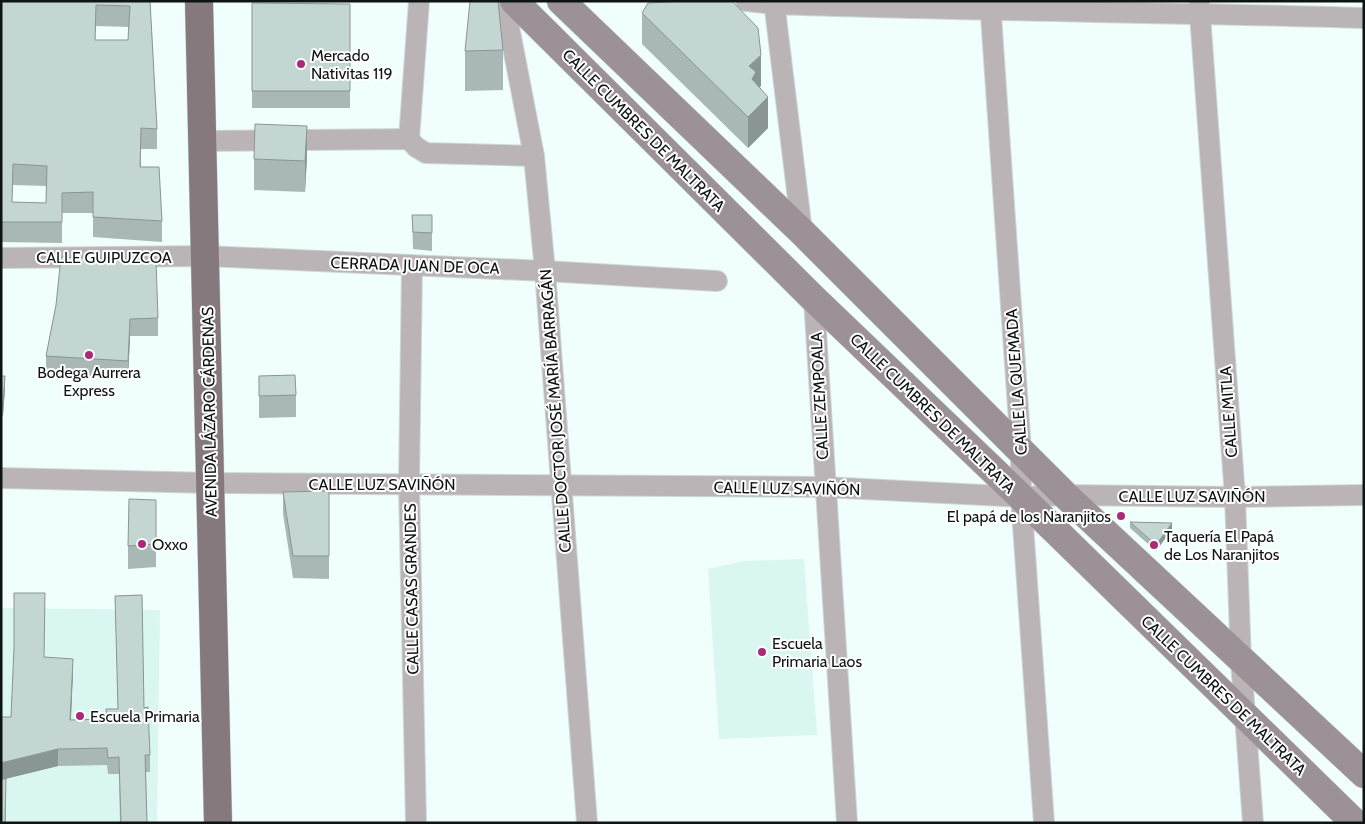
<svg xmlns="http://www.w3.org/2000/svg" width="1365" height="824" viewBox="0 0 1365 824" font-family="Cabin,sans-serif">
<style>
.built{fill:#daf6f1}
.lines{fill:none;stroke-linecap:round;stroke-linejoin:round}
.street-casing{stroke:#ccd9d7;stroke-width:22}
.secondary-casing{stroke:#ccd9d7;stroke-width:29}
.primary-casing{stroke:#ccd9d7;stroke-width:29}
.street{stroke:#bbb4b7;stroke-width:20}
.secondary{stroke:#9b9196;stroke-width:28}
.primary{stroke:#85797e;stroke-width:28}
.wall{fill:#a9b8b5;fill-rule:evenodd}
.shaded-wall{fill:#899693}
.building{fill:#c4d6d2;stroke:#899693;fill-rule:evenodd}
.poi-dot{fill:#aa2a79;stroke:#fff;stroke-width:2}
.labels{text-anchor:middle;stroke-width:4;stroke-linejoin:round;paint-order:stroke}
.poi-label{font-size:16px;fill:#0e1413;stroke:#fff;text-anchor:start}
.street-label{font-size:16px;fill:#0e1413;stroke:#fff}
</style>
<rect width="100%" height="100%" fill="#f0fefc"/>
<!-- built -->
<g class="built">
<polygon points="804,559 817,735 719,739 708,569 744,561"/>
<polygon points="1,608 160,610 157,823 1,823"/>
</g>
<g class="lines">
<!-- street casing -->
<g class="street-casing">
<g id="street">
<polyline points="504,1 534,156 545,271 587,823"/>
<path d="M746,1L774,4C971,11 1167,12 1364,18"/>
<polyline points="774,1 802,232"/>
<polyline points="990,1 1021,451 1021,497 1044,823"/>
<polyline points="1199,1 1235,497 1241,661 1253,823"/>
<polyline points="409,139 419,1"/>
<polyline points="202,141 409,139 416,147 426,153 534,156"/>
<polyline points="1,258 206,256 545,271 717,281"/>
<polyline points="412,266 409,484 416,823"/>
<polyline points="814,299 847,823"/>
<polyline points="1,478 210,483 824,487 1021,497 1065,495 1235,497 1364,495"/>
</g>
</g>
<!-- secondary casing -->
<g class="secondary-casing">
<g id="secondary">
<polyline points="514,1 814,299 1021,497 1355,823"/>
<polyline points="561,1 802,232 1065,495 1364,774"/>
</g>
</g>
<!-- primary casing -->
<g class="primary-casing">
<polyline id="primary" points="199,1 218,823"/>
</g>
<!-- street -->
<use href="#street" class="street"/>
<!-- secondary -->
<use href="#secondary" class="secondary"/>
<!-- primary -->
<use href="#primary" class="primary"/>
</g>
<!-- wall -->
<g class="wall">
<path d="M1,1H150L157,129V149H141V167L162,221V242L93,237V213H62V243L1,242ZM96,26L129,27L128,40H95ZM13,185L46,186V203L12,202Z"/>
<polygon points="252,3 350,4 350,108 252,108"/>
<polygon points="642,13 761,86 759,87 768,128 748,148 642,44"/>
<polygon points="503,50 503,90 465,91 465,51"/>
<polygon points="307,157 305,192 254,190 254,159"/>
<polygon points="412,215 432,215 432,251 413,249"/>
<polygon points="56,305 158,318 158,336 130,336 128,379 46,373 46,356"/>
<polygon points="1,376 5,388 3,416 1,416"/>
<polygon points="259,376 296,395 296,417 259,418"/>
<polygon points="329,491 329,579 293,578 283,514 283,492"/>
<polygon points="156,500 156,567 128,569 128,546"/>
<polygon points="1130,522 1172,529 1156,551 1130,528"/>
<polygon points="14,593 45,593 44,658 73,659 71,720 106,719 106,709 118,709 115,596 142,595 144,708 148,707 150,755 150,772 146,772 147,823 120,823 119,774 108,774 107,765 58,766 4,779 6,779 6,823 1,823 1,717 11,717 14,648"/>
</g>
<!-- shaded-wall -->
<g class="shaded-wall">
<polygon points="761,55 761,86 756,90 756,103 749,66"/>
<polygon points="768,97 768,128 748,148 748,117"/>
<polygon points="307,126 307,157 305,192 305,161"/>
<polygon points="130,319 130,336 128,379 128,361"/>
<polygon points="5,376 5,388 3,416 3,404"/>
<polygon points="1172,523 1172,529 1156,551 1156,545"/>
<polygon points="73,659 73,675 70,737 70,720"/>
<polygon points="58,749 58,766 1,780 1,763"/>
</g>
<!-- building -->
<g class="building">
<path d="M1,1H150L157,129L141,128L140,167H159L162,221L93,217V192L62,193V222H1ZM96,5L130,6L128,40H95ZM13,164L47,166L46,203L12,202Z"/>
<polygon points="470,1 498,1 503,50 465,51"/>
<polygon points="684,1 732,1 758,28 761,55 749,66 756,72 752,79 768,97 748,117 642,13 648,3"/>
<polygon points="252,3 350,4 350,91 252,91"/>
<polygon points="255,124 307,126 305,161 254,159"/>
<polygon points="412,215 432,215 432,233 413,232"/>
<polygon points="61,257 156,260 158,318 130,319 128,361 46,356 56,305"/>
<polygon points="295,375 296,395 259,396 259,376"/>
<polygon points="1,376 5,376 3,404 1,404"/>
<polygon points="329,491 329,556 293,556 283,492"/>
<polygon points="129,499 156,500 156,544 128,546"/>
<polygon points="1130,522 1172,523 1156,545"/>
<polygon points="14,593 45,593 44,657 73,659 70,720 107,719 106,709 118,709 115,596 142,595 144,708 148,707 150,755 145,755 147,823 121,823 119,757 108,758 107,748 58,749 1,763 1,717 11,717 14,648"/>
<polygon points="1,779 6,779 5,823 1,823"/>
</g>
<!-- markers -->
<g class="poi-dot">
<circle cx="301" cy="64" r="5"/>
<circle cx="89" cy="355" r="5"/>
<circle cx="1121" cy="516" r="5"/>
<circle cx="142" cy="544" r="5"/>
<circle cx="1154" cy="545" r="5"/>
<circle cx="762" cy="652" r="5"/>
<circle cx="80" cy="716" r="5"/>
</g>
<g class="labels">
<!-- poi labels -->
<g class="poi-label">
<text x="311" y="61">Mercado<tspan x="311" dy="18">Nativitas 119</tspan></text>
<text x="89" y="378" text-anchor="middle">Bodega Aurrera<tspan x="89" dy="18">Express</tspan></text>
<text x="1111" y="522" text-anchor="end">El papá de los Naranjitos</text>
<text x="1164" y="542">Taquería El Papá<tspan x="1164" dy="18">de Los Naranjitos</tspan></text>
<text x="152" y="550">Oxxo</text>
<text x="772" y="649">Escuela<tspan x="772" dy="18">Primaria Laos</tspan></text>
<text x="90" y="722">Escuela Primaria</text>
</g>
<!-- street labels -->
<g class="street-label">
<text transform="translate(644 130) rotate(45)" y="6">CALLE CUMBRES DE MALTRATA</text>
<text x="104" y="263">CALLE GUIPUZCOA</text>
<text transform="translate(415 265) rotate(2)" y="6">CERRADA JUAN DE OCA</text>
<text transform="translate(1016 382) rotate(-94)" y="6">CALLE LA QUEMADA</text>
<text transform="translate(819 396) rotate(-93)" y="6">CALLE ZEMPOALA</text>
<text transform="translate(555 411) rotate(-94)" y="6">CALLE DOCTOR JOSÉ MARÍA BARRAGÁN</text>
<text transform="translate(209 412) rotate(-91)" y="6">AVENIDA LÁZARO CÁRDENAS</text>
<text transform="translate(1228 412) rotate(-94)" y="6">CALLE MITLA</text>
<text transform="translate(933 413) rotate(44)" y="6">CALLE CUMBRES DE MALTRATA</text>
<text x="382" y="490">CALLE LUZ SAVIÑÓN</text>
<text transform="translate(787 488) rotate(1)" y="6">CALLE LUZ SAVIÑÓN</text>
<text x="1192" y="502">CALLE LUZ SAVIÑÓN</text>
<text transform="translate(411 589) rotate(-91)" y="6">CALLE CASAS GRANDES</text>
<text transform="translate(1224 695) rotate(44)" y="6">CALLE CUMBRES DE MALTRATA</text>
</g>
</g>
<!-- border -->
<rect width="1365" height="824" fill="none" stroke="#0e1413" stroke-width="5"/>
</svg>
